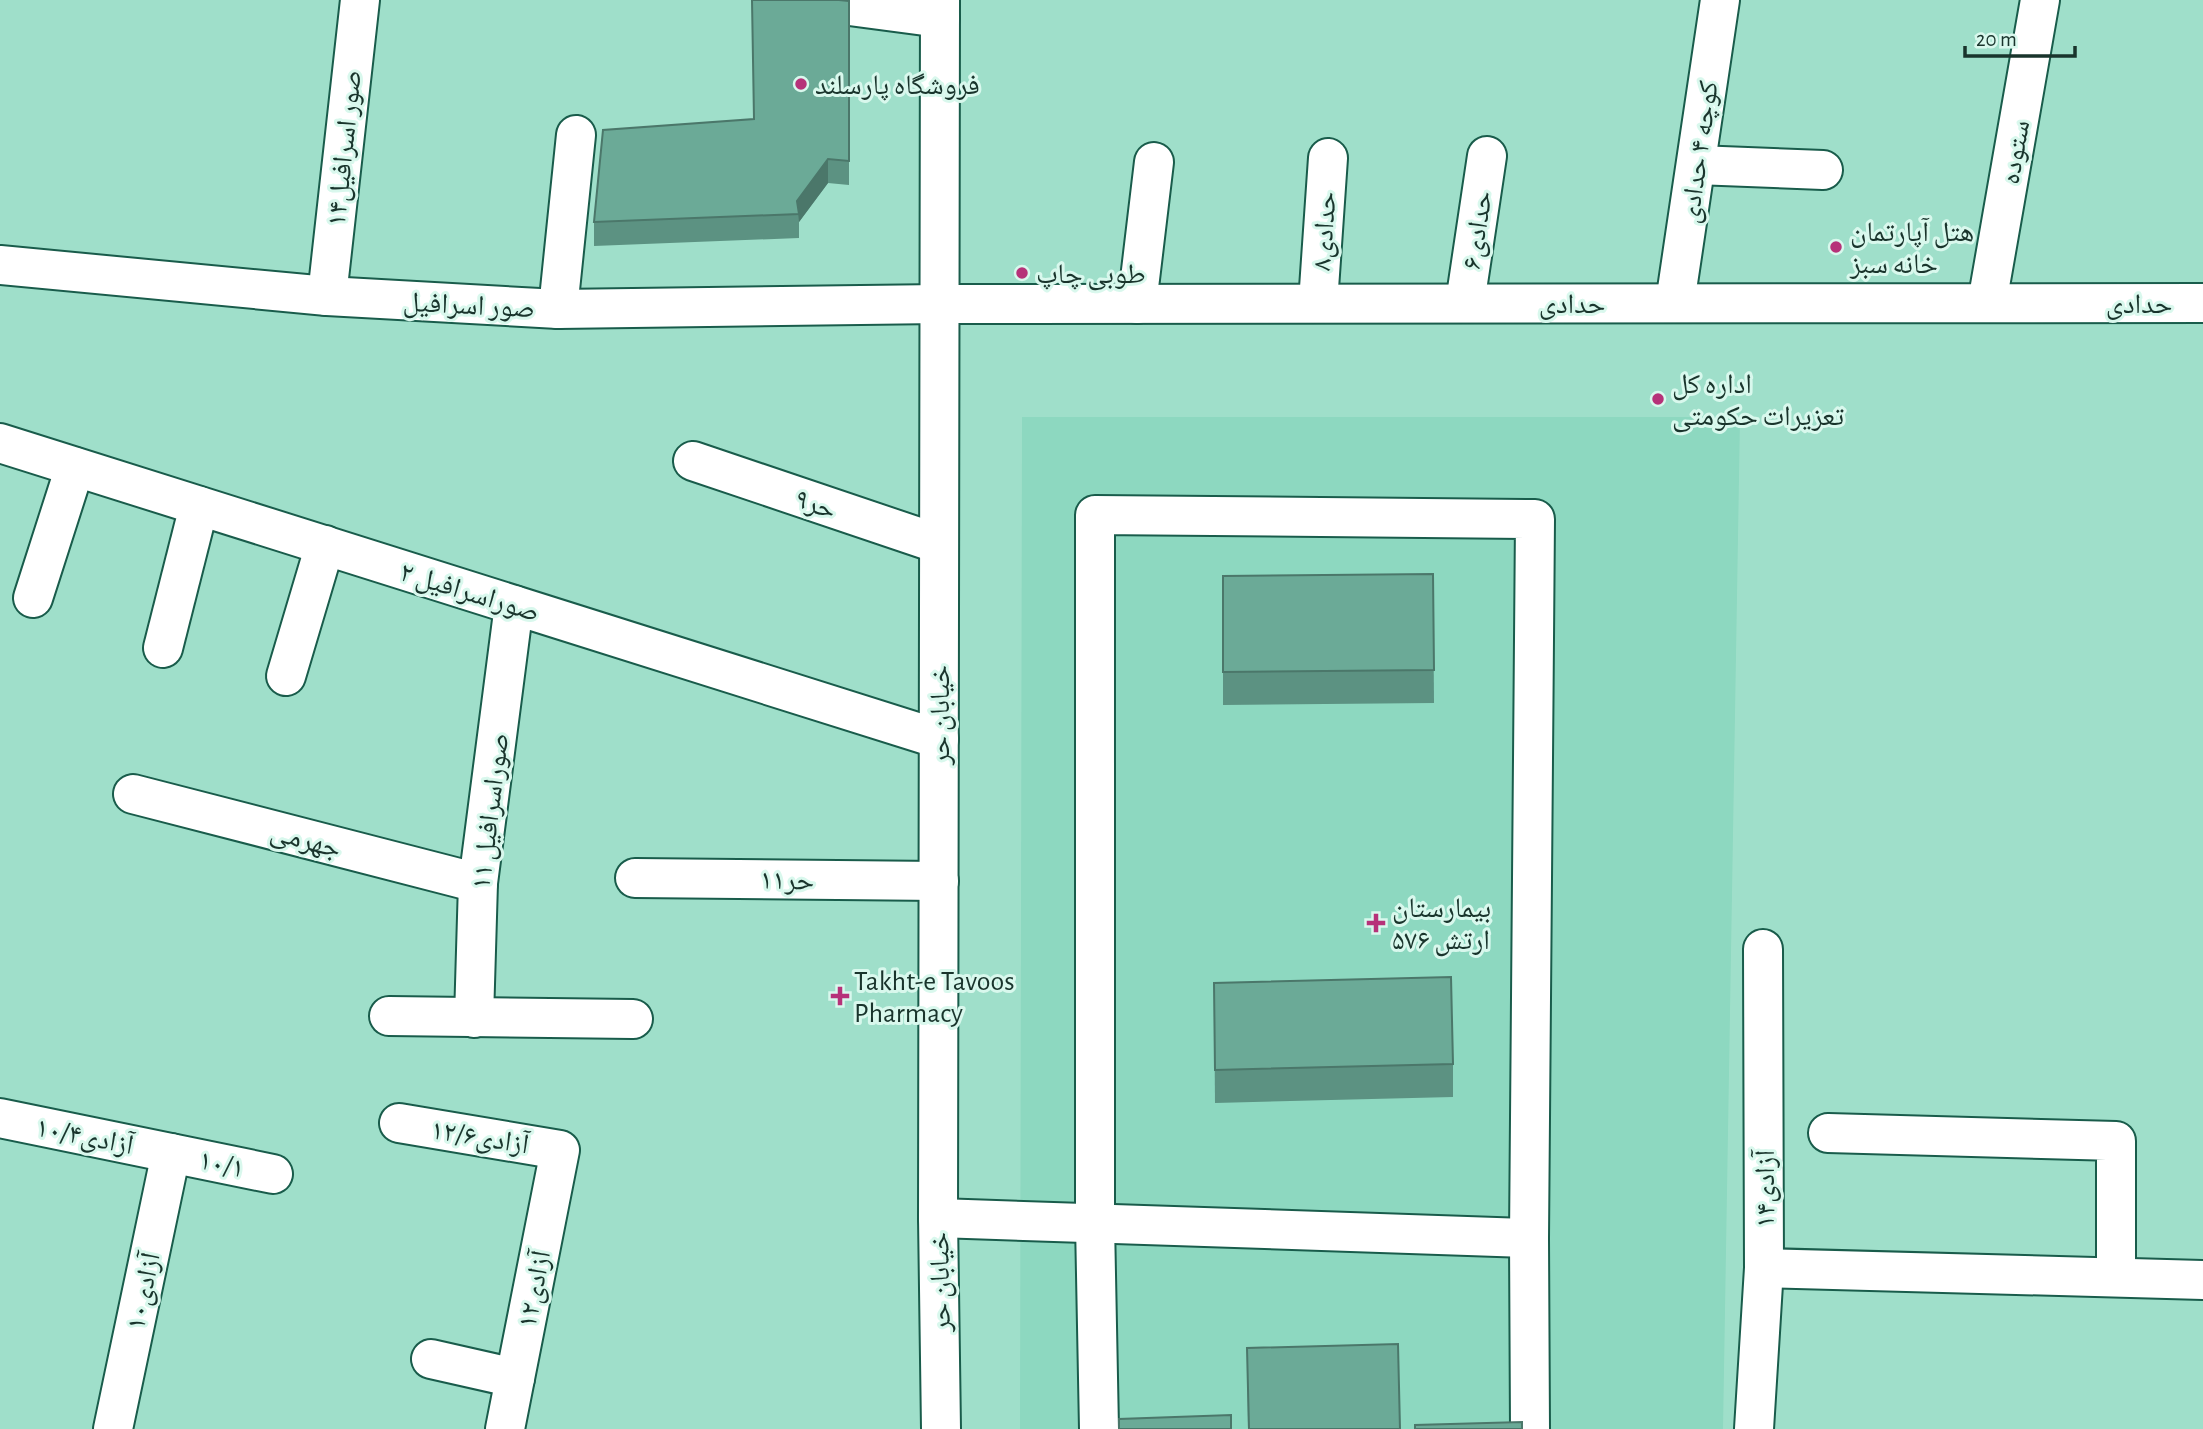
<svg xmlns="http://www.w3.org/2000/svg" width="2203" height="1429" viewBox="0 0 2203 1429" font-family="'Alegreya Sans','Noto Naskh Arabic',sans-serif">
<style>
.built{fill:#8dd8c0}
.lines{fill:none;stroke-linecap:round;stroke-linejoin:round}
.minor-casing{stroke:#195c4b;stroke-width:42}
.minor{stroke:#fff;stroke-width:38}
.wall{fill:#5c9282}
.shaded-wall{fill:#4b776a}
.building{fill:#6baa97;stroke:#4b776a;stroke-width:2}
.poi-dot{fill:#b63279;stroke:#d9f8ed;stroke-width:2.5}
.labels{text-anchor:middle;stroke-width:6;stroke-linejoin:round;paint-order:stroke}
.poi-label{font-size:28px;fill:#19342c;stroke:#d9f8ed;text-anchor:start}
.street-label{font-size:28px;fill:#19342c;stroke:#d9f8ed}
</style>
<rect width="100%" height="100%" fill="#9fdfca"/>
<!-- built -->
<polygon class="built" points="1022,417 1740,417 1723,1429 1020,1429"/>
<g class="lines">
<!-- minor casing -->
<g class="minor-casing">
<g id="minor">
<polyline points="804,0 940,18"/>
<polyline points="940,0 938,1218 941,1429"/>
<polyline points="1696,165 1823,170"/>
<polyline points="0,265 327,296 558,309 940,304 2203,303"/>
<polyline points="327,296 360,0"/>
<polyline points="1318,303 1328,158"/>
<polyline points="1465,303 1487,156"/>
<polyline points="1675,303 1720,0"/>
<polyline points="1987,303 2040,0"/>
<polyline points="1137,304 1154,162"/>
<polyline points="558,309 576,135"/>
<polyline points="0,443 939,739"/>
<polyline points="693,461 939,544"/>
<polyline points="33,598 75,467"/>
<polyline points="163,648 199,506"/>
<polyline points="286,676 325,545"/>
<polyline points="133,794 478,883"/>
<polyline points="635,878 939,881"/>
<polyline points="389,1016 633,1019"/>
<polyline points="474,1018 478,883 514,605"/>
<polyline points="0,1118 273,1174"/>
<polyline points="399,1123 560,1150 505,1429"/>
<polyline points="1828,1133 2116,1141 2116,1277"/>
<polyline points="938,1218 1529,1238"/>
<polyline points="1764,1268 2203,1280"/>
<polyline points="431,1359 515,1378"/>
<polyline points="113,1429 171,1153"/>
<polyline points="1099,1429 1095,1223 1095,515 1535,519 1529,1238 1530,1429"/>
<polyline points="1754,1429 1764,1268 1763,949"/>
</g>
</g>
<!-- minor -->
<use href="#minor" class="minor"/>
</g>
<!-- wall -->
<g class="wall">
<polygon points="849,1 849,185 828,183 799,222 799,238 594,246 594,222 754,119"/>
<polygon points="1433,574 1434,703 1223,705 1223,576"/>
<polygon points="1214,983 1453,1064 1453,1097 1215,1103"/>
<polygon points="1247,1348 1400,1429 1248,1429"/>
</g>
<!-- shaded-wall -->
<polygon class="shaded-wall" points="828,159 828,183 799,222 797,201"/>
<!-- building -->
<g class="building">
<polygon points="752,0 839,0 849,1 849,161 828,159 797,201 799,214 594,222 603,130 754,119"/>
<polygon points="1433,574 1434,670 1223,672 1223,576"/>
<polygon points="1451,977 1453,1064 1215,1070 1214,983"/>
<polygon points="1398,1344 1400,1429 1249,1429 1247,1348"/>
<polygon points="1231,1415 1231,1429 1119,1429 1119,1419"/>
<polygon points="1522,1422 1522,1429 1415,1429 1415,1425"/>
</g>
<!-- markers -->
<g class="poi-dot">
<circle cx="801" cy="84" r="7"/>
<circle cx="1836" cy="247" r="7"/>
<circle cx="1022" cy="273" r="7"/>
<circle cx="1658" cy="399" r="7"/>
<path d="M1372.5 912.5h7v7h7v7h-7v7h-7v-7h-7v-7h7z"/>
<path d="M836.5 985.5h7v7h7v7h-7v7h-7v-7h-7v-7h7z"/>
</g>
<g class="labels">
<!-- poi labels -->
<g class="poi-label">
<text x="815" y="94">فروشگاه پارسلند</text>
<text x="1850" y="241">هتل آپارتمان<tspan x="1850" dy="32">خانه سبز</tspan></text>
<text x="1036" y="283">طوبی چاپ</text>
<text x="1672" y="393">اداره کل<tspan x="1672" dy="32">تعزیرات حکومتی</tspan></text>
<text x="1392" y="917">بیمارستان<tspan x="1392" dy="32">۵۷۶ ارتش</tspan></text>
<text x="854" y="990">Takht-e Tavoos<tspan x="854" dy="32">Pharmacy</tspan></text>
</g>
<!-- street labels -->
<g class="street-label">
<text transform="translate(343 148) rotate(-84)" y="10">صور اسرافیل۱۴</text>
<text transform="translate(1698 152) rotate(-82)" y="10">کوچه ۴ حدادی</text>
<text transform="translate(2014 152) rotate(-80)" y="10">ستوده</text>
<text transform="translate(1476 230) rotate(-81)" y="10">۶حدادی</text>
<text transform="translate(1323 231) rotate(-86)" y="10">۸حدادی</text>
<text x="1572" y="313">حدادی</text>
<text x="2139" y="313">حدادی</text>
<text transform="translate(469 304) rotate(3)" y="10">صور اسرافیل</text>
<text transform="translate(816 503) rotate(19)" y="10">حر۹</text>
<text transform="translate(470 591) rotate(17)" y="10">صوراسرافیل ۲</text>
<text transform="translate(939 715) rotate(-90)" y="10">خیابان حر</text>
<text transform="translate(489 811) rotate(-83)" y="10">صوراسرافیل ۱۱</text>
<text transform="translate(306 839) rotate(15)" y="10">جهرمی</text>
<text transform="translate(787 879) rotate(1)" y="10">حر۱۱</text>
<text transform="translate(85 1135) rotate(11)" y="10">آزادی۱۰/۴</text>
<text transform="translate(480 1136) rotate(9)" y="10">آزادی۱۲/۶</text>
<text transform="translate(222 1163) rotate(12)" y="10">۱۰/۱</text>
<text transform="translate(1764 1189) rotate(-90)" y="10">آزادی۱۴</text>
<text transform="translate(939 1282) rotate(-91)" y="10">خیابان حر</text>
<text transform="translate(533 1289) rotate(-79)" y="10">آزادی۱۲</text>
<text transform="translate(142 1291) rotate(-78)" y="10">آزادی۱۰</text>
</g>
</g>
<!-- scale -->
<path d="M1965 46v10h110v-10" fill="none" stroke="#19342c" stroke-width="3.5"/>
<text x="1976" y="46" font-size="21" fill="#19342c" stroke="#d9f8ed" stroke-width="5" paint-order="stroke">20 m</text>
</svg>
